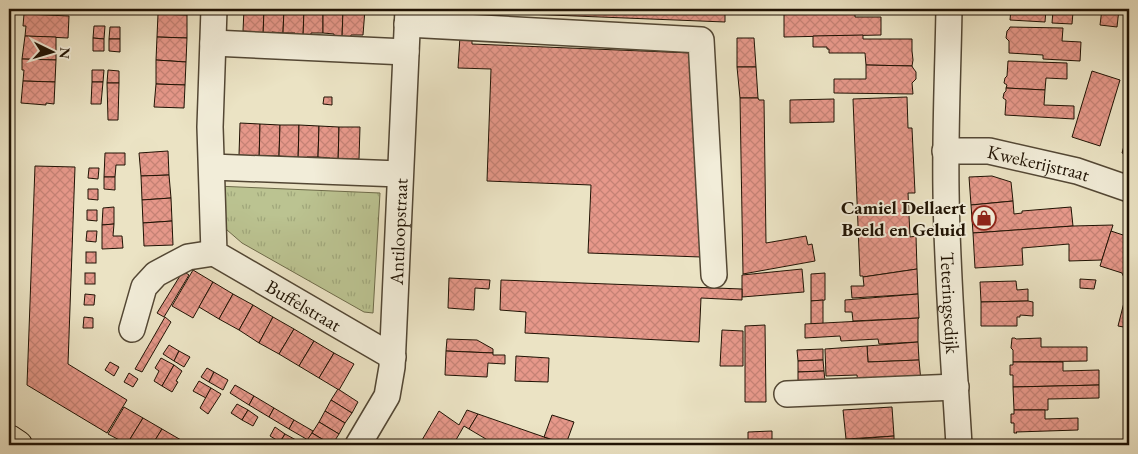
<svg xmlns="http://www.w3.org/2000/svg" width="1138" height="454" viewBox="0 0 1138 454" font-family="'EB Garamond',serif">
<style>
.grass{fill:url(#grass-tufts);stroke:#6e6b4a}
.building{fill:url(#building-cross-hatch);stroke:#201304}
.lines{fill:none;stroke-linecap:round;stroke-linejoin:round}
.minor-casing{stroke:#534734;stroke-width:28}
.major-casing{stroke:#201304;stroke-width:30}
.minor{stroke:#f2edd9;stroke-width:25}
.major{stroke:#ebe3c4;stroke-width:28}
.labels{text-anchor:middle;stroke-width:4;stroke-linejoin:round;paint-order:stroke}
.street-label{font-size:19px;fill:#201304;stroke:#f2edd9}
.poi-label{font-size:19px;font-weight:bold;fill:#201304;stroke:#f2edd9;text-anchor:end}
</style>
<defs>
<pattern id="grass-tufts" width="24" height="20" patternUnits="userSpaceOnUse" patternTransform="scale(1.25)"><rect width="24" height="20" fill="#bbc391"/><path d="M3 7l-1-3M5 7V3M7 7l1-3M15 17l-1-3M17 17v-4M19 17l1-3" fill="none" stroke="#a0a77b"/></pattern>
<pattern id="building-cross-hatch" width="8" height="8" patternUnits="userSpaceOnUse" patternTransform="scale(1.25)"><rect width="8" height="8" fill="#e6988a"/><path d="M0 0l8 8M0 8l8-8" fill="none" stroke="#c58275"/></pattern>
</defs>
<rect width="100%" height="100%" fill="#ebe3c4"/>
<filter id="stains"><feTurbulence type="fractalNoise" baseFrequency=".004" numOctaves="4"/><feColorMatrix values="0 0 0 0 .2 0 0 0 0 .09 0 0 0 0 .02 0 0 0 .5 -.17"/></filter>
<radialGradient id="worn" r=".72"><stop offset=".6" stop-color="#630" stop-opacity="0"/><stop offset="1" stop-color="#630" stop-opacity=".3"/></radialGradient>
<!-- grass -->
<polygon class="grass" points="216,186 380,193 373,313 364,312 242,243 227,230 216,216"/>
<!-- building -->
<g class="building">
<polygon points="24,9 57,9 57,15 24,14"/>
<polygon points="110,9 137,9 137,13 110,12"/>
<polygon points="244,9 264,9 263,37 255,37 255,32 243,31"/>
<polygon points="264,9 284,9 283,33 272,32 272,37 263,37"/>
<polygon points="284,9 304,9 303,38 295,38 295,33 283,33"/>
<polygon points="304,9 323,9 323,33 311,33 311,38 303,38"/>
<polygon points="323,9 343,9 342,39 334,39 334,34 323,33"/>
<polygon points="343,9 365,9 363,35 351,35 350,39 342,39"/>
<polygon points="476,9 725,9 725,22 476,12"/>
<polygon points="784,9 855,9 855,17 881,17 881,35 784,37"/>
<rect x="855" y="9" width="21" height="3"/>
<polygon points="1011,9 1046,9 1045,22 1010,20"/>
<polygon points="1102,9 1119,9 1117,27 1100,25"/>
<polygon points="1053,11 1073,12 1072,24 1052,23"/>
<polygon points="24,14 69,16 68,38 25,36 26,26 23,26"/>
<polygon points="158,14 187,15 187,38 157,37"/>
<polygon points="94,26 105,26 104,39 93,38"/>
<polygon points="110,27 120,27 120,39 109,39"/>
<polygon points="1010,27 1063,28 1062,41 1081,42 1080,61 1043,59 1043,55 1009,53 1009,41 1006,38 1007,31 1009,29"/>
<polygon points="863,35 863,39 912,39 912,51 913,60 912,66 866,65 865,53 829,53 829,49 827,49 827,47 813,47 813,36"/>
<polygon points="25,36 56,37 56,60 22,59"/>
<polygon points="157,37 187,38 186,62 156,60"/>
<polygon points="460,37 472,38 472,44 691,53 701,257 588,253 591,185 487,181 491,69 458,68"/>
<polygon points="93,38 104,39 104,51 93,51"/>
<polygon points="737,38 754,38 756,67 737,67"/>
<polygon points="109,39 120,39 120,52 109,51"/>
<polygon points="22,59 56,60 55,82 23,81 24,70 22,70"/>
<polygon points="156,60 186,62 185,85 156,84"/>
<polygon points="1008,61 1067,63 1067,79 1046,78 1045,90 1006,88 1007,85 1004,83 1005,78 1007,76"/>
<polygon points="866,65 912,66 913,68 916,72 916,79 912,83 913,94 834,93 834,79 866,79"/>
<polygon points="737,67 756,67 758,98 740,98"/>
<polygon points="92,70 104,70 103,82 92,82"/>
<polygon points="108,70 119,71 119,83 107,83"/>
<polygon points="1092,71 1120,80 1100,146 1072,137"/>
<polygon points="23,81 55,82 54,104 46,103 46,105 21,103"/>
<polygon points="92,82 103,82 101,104 91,104"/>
<polygon points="107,83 119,83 118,120 108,120"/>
<polygon points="156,84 185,85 184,108 154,107"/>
<polygon points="1006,88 1045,90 1044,105 1074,106 1074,119 1005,115 1006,100 1003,98 1004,93 1006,91"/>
<polygon points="324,97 332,97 332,105 323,104"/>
<polygon points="907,97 908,128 912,128 915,193 908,193 910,237 916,236 917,269 863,277 863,276 860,276 853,99"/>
<polygon points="740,98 758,98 759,100 764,100 766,243 806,236 808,245 812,244 815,261 743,274"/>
<polygon points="834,99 834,122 790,123 790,100"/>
<polygon points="240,123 260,124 259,162 250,162 251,156 239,155"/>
<polygon points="260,124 280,125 279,156 267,156 267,162 259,162"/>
<polygon points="280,125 299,125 298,162 290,161 290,157 279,156"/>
<polygon points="299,125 319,126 318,157 307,157 306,162 298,162"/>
<polygon points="319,126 339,127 338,164 330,163 330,158 318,157"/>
<polygon points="339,127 360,127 359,159 347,159 346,164 338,164"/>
<polygon points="1129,128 1129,155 1122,153"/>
<polygon points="168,151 169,175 141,176 139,153"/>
<polygon points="105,153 125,153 125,165 116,165 115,177 104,177"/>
<polygon points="35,166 75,167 68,364 127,400 107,433 27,385"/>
<polygon points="89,168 99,168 98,179 88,178"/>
<polygon points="169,175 171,198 142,200 141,176"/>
<polygon points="992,176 1011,182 1013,201 971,205 969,177"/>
<polygon points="104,177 115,177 115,190 104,189"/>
<polygon points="88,189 98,189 98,200 88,199"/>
<polygon points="171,198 172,221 143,223 142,200"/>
<polygon points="1013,201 1014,214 1022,213 1022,211 1071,207 1073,226 973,233 971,205"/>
<polygon points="114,207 114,224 102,225 103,208"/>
<polygon points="87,210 97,210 97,221 87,220"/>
<polygon points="172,221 173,245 144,246 143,223"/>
<polygon points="114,224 113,236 122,236 123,248 102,249 102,225"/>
<polygon points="1113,225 1102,260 1069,261 1069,244 1022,248 1023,265 975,268 973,233 1073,226"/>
<polygon points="87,231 97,231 96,242 86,241"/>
<polygon points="1111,231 1129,237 1129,281 1125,280 1122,273 1100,266"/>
<rect x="86" y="252" width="10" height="11"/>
<polygon points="802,269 804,292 742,297 742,275"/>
<polygon points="917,269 918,294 852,298 851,286 864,286 863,277"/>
<polygon points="193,270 213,282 193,318 172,306"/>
<polygon points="183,271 189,275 164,317 157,313"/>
<rect x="85" y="273" width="10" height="11"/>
<polygon points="825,273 825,300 811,301 811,274"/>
<polygon points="449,278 490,280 489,289 475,288 474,310 448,308"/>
<polygon points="1080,279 1096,280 1094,289 1080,288"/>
<polygon points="501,280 742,289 742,300 701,298 699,342 525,333 526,312 500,310"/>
<polygon points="1016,281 1017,290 1028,289 1028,301 981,302 980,282"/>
<polygon points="213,282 233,294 219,319 199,307"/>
<polygon points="1129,283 1129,328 1118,326"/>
<polygon points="85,294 95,295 94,305 84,305"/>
<polygon points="233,294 253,305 239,330 219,319"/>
<polygon points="918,294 919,318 853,321 852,312 845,312 845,300"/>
<polygon points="823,300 823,324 811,324 811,301"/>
<polygon points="1028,301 1033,302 1033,316 1020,315 1020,317 1017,317 1017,326 981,326 981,302"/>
<polygon points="253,305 273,317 259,343 239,330"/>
<polygon points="84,317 93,318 93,328 83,328"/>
<polygon points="165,317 171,322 142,372 135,369"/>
<polygon points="273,317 294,329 279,354 259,343"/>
<polygon points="919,318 918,319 918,342 879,344 878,339 841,341 840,336 805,338 805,324"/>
<polygon points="765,325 766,402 745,402 745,326"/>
<polygon points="294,329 314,341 299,366 279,354"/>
<polygon points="722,330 743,331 743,366 720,366"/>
<polygon points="1012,338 1015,338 1016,339 1041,338 1041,347 1087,347 1087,361 1013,362 1013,350 1011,348"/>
<polygon points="447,339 477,340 493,349 493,353 446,351"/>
<polygon points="314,341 334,353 319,378 299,366"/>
<polygon points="918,342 919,360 868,362 867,346"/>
<polygon points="169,345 179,351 174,361 163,354"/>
<polygon points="867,346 868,362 919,360 921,382 858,385 857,375 826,376 825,349"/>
<polygon points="823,349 823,360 798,361 797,350"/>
<polygon points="179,351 190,357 184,367 174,361"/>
<polygon points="446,351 493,353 493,355 505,355 505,364 488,363 487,377 445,375"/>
<polygon points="334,353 354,364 339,390 319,378"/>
<polygon points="516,356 549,358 548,382 515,381"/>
<polygon points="161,358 174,365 162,386 154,381 159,371 155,368"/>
<polygon points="823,360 824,371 798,372 798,361"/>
<polygon points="110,362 119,367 114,376 105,370"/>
<polygon points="1013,362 1063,362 1063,371 1099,370 1099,385 1013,387 1013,375 1010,375 1010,365 1013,365"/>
<polygon points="174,365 182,371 176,381 178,382 172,392 162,386"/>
<polygon points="207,368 214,372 209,382 201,377"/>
<polygon points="824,371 825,381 798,382 798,372"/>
<polygon points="214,372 228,380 223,390 209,382"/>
<polygon points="129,373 138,379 133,387 124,382"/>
<polygon points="199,381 211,388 206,398 193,391"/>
<polygon points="235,385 254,396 249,405 230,393"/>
<polygon points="1099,385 1099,398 1048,399 1048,410 1014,410 1013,387"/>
<polygon points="211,388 221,394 208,414 200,408"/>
<polygon points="338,389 358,402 352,413 331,400"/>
<polygon points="254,396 274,408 269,417 249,405"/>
<polygon points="331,400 352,413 345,423 325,411"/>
<polygon points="237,404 248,410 242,420 231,413"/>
<polygon points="124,407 143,418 127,444 108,434"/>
<polygon points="892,407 894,436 846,439 843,410"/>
<polygon points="274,408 294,420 289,429 269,417"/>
<polygon points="248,410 258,417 253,426 242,420"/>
<polygon points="467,410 478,414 469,429 464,426 453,445 430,445 422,440 439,411 459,425"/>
<polygon points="1014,410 1045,410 1045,419 1078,418 1078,430 1016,432 1017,433 1014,433 1014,423 1011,423 1011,414 1014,414"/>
<polygon points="325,411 345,423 339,434 319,422"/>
<polygon points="478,414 544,437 569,445 496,445 469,429"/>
<polygon points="552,415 574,422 566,444 544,437"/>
<polygon points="143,418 162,429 152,445 129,445 127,444"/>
<polygon points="294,420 313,431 308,440 289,429"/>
<polygon points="319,422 339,434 332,445 312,433"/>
<polygon points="275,427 285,434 280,442 270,436"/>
<polygon points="162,429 181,440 177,445 152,445"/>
<polygon points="772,431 772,445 748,445 748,432"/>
<polygon points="312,433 332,445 309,445 305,443"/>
<polygon points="285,434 296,440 293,445 286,445 280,442"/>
<polygon points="894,436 894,445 857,445 856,439"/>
<polygon points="181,440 190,445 177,445"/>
</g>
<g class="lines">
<!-- minor casing -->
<g class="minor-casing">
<g id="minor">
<path id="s1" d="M214,9L210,127L214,253L393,357"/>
<path id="s2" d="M949,9C948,69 945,130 946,191C947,276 954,361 959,445"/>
<polyline points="407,24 701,40 714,275"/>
<polyline points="213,43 406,52"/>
<path id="s3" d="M945,151H989L1077,171L1129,189"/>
<polyline points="212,167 400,174"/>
<polyline points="132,329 144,287 156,274 188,257 214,253"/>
<polyline points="787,394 956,387"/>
<path id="s4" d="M358,445L387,396L392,367L408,9"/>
</g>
</g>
<!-- major casing -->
<g class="major-casing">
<polyline id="major" points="9,439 18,445"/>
</g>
<!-- minor -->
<use href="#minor" class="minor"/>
<!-- major -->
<use href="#major" class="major"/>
</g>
<!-- icons -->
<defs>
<g id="shop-ring" transform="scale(1.25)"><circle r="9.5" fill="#f2edd9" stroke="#8f2418" stroke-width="1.5"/><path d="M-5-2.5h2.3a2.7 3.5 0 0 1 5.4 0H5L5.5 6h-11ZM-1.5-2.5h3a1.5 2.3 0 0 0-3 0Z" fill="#8f2418"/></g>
</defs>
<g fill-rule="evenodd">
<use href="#shop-ring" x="984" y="218"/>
</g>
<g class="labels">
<!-- street labels -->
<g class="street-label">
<text dy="7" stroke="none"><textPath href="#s3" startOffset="95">Kwekerijstraat</textPath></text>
<text dy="7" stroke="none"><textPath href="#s4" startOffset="222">Antiloopstraat</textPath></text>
<text dy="7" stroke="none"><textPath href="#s2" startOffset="294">Teteringsedijk</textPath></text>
<text dy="7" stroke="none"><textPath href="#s1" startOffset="348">Buffelstraat</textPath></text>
</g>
<!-- poi labels -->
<g class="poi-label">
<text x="966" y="214">Camiel Dellaert<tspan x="966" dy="22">Beeld en Geluid</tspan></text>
</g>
</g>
<!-- margin -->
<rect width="1138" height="454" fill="none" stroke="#ebe3c4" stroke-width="30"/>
<rect x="10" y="10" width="1118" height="434" fill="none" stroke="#201304" stroke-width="2.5"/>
<rect x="15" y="15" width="1108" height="424" fill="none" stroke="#201304"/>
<!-- north arrow -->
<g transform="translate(52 52) rotate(95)" stroke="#f2edd9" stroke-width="4" paint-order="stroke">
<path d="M0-4L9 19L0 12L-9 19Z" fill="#201304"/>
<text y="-8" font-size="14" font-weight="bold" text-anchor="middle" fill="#201304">N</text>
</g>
<rect width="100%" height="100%" filter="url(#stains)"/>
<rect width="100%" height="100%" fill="url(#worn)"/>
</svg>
